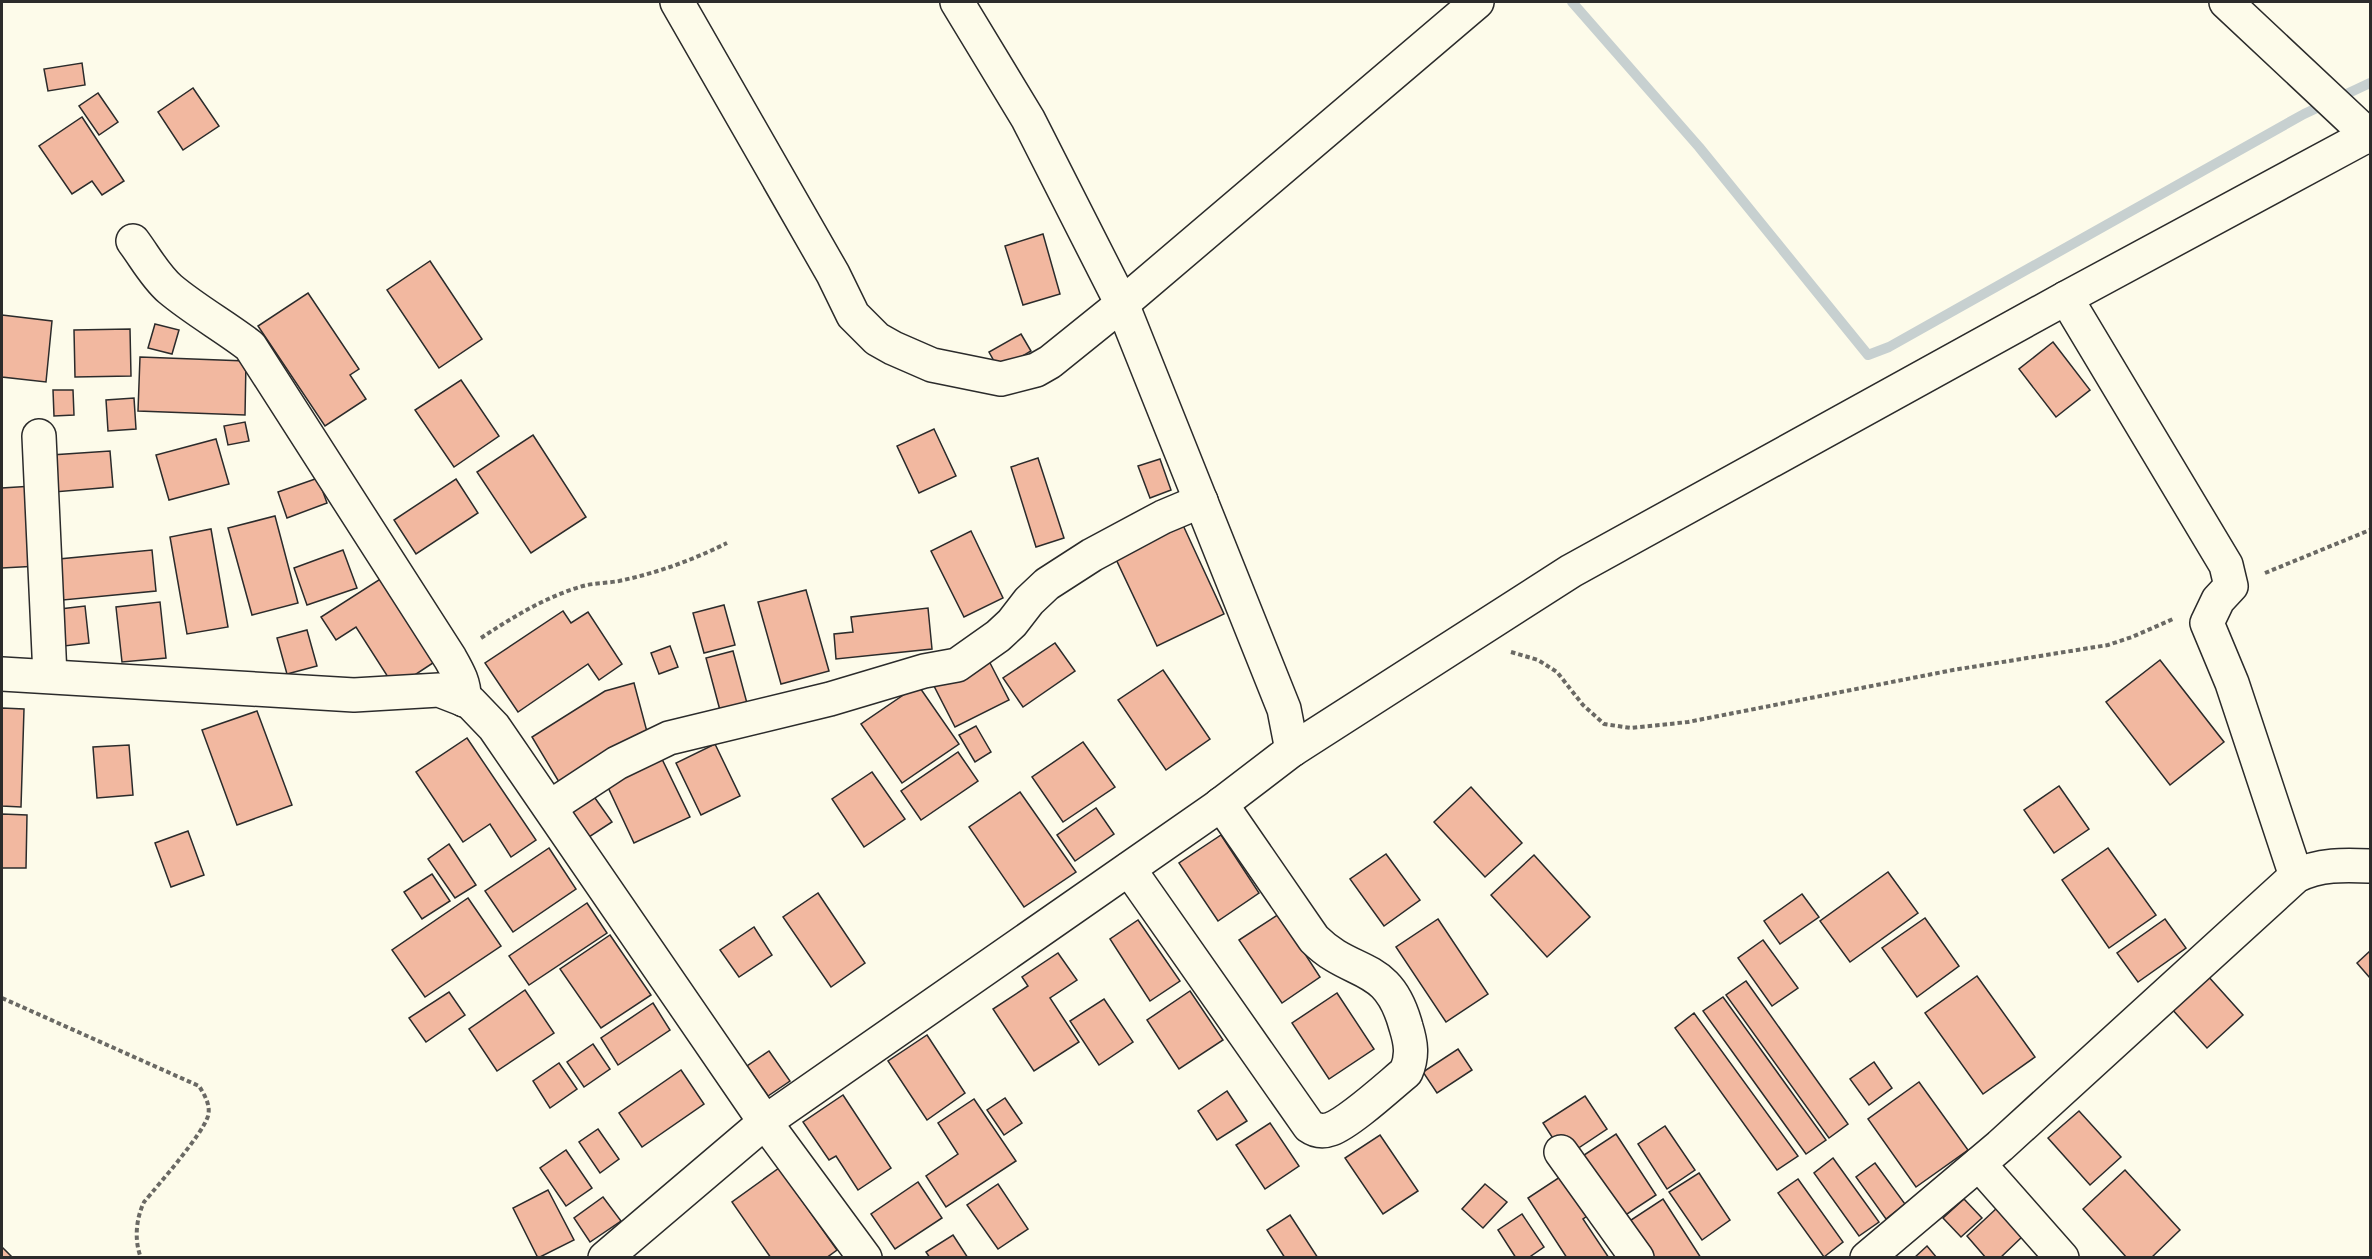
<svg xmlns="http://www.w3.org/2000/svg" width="2372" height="1259" viewBox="0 0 2372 1259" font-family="Poppins,sans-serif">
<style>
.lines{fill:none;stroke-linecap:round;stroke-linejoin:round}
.stream{stroke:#c7d0d0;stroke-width:10}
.building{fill:#f2b8a0;stroke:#2b2b2b;stroke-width:1.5}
.street-casing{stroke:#2b2b2b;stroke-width:36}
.secondary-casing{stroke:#2b2b2b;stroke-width:36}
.path{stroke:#6a6964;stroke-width:4;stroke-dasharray:4.5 3;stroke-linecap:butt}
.street{stroke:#fdfbea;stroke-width:33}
.secondary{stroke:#fdfbea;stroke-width:33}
</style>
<rect width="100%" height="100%" fill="#fdfbea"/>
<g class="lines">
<!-- stream -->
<polyline class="stream" points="1572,2 1699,147 1868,355 1889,347 2304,114 2370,83"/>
</g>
<!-- building -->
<g class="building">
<polygon points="82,63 85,85 48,91 44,69"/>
<polygon points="193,88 219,126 183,150 158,112"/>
<polygon points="98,93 118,122 99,135 79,106"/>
<polygon points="82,117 124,181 102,195 92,181 72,194 39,146"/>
<polygon points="1043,234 1060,294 1023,305 1005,246"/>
<polygon points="430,261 482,339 439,368 387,290"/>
<polygon points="308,293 359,369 350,375 366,399 325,426 258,326"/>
<polygon points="2,315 52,321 46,382 2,377"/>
<polygon points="155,324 179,330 172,354 148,348"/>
<polygon points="130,329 131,376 75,377 74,330"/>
<polygon points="1021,334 1031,351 999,370 989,352"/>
<polygon points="2053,342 2090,390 2056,417 2019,369"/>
<polygon points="140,357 246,361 245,415 138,411"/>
<polygon points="461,380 499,436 454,467 415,410"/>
<polygon points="53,390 73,390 74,415 54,416"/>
<polygon points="134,398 136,429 108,431 106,400"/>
<polygon points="245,422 249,441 228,445 224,426"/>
<polygon points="934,429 956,476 919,493 897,446"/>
<polygon points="533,435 586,517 531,553 477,472"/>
<polygon points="216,439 229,484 169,500 156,455"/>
<polygon points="110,451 113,487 54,492 51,455"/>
<polygon points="1038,458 1064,538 1036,547 1011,467"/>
<polygon points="1160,459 1171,490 1150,498 1138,466"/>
<polygon points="318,478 327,503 287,518 278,492"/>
<polygon points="456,479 478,513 416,554 394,520"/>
<polygon points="33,486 39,566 2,568 2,488"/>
<polygon points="275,516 298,603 252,615 228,528"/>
<polygon points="1182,523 1224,614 1157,646 1114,555"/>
<polygon points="211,529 228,627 187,634 170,537"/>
<polygon points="971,531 1003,598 964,617 931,551"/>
<polygon points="152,550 156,591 63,600 59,559"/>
<polygon points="343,550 357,588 307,605 294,568"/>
<polygon points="385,576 439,659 395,688 356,627 336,640 321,617"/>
<polygon points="806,590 829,671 781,684 758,602"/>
<polygon points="160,602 166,658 122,662 116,607"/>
<polygon points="724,605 735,645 704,653 693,613"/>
<polygon points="85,606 89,643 64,646 60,609"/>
<polygon points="928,608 932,649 836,659 834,634 853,632 851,617"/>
<polygon points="563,611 571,623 588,612 622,664 599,680 588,664 518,712 485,663"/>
<polygon points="307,630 317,666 287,674 277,638"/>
<polygon points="1055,643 1075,671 1023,707 1003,678"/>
<polygon points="670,646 678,667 659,674 651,653"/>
<polygon points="733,651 748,707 721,714 706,658"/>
<polygon points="988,659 1009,700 955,727 934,686"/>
<polygon points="2160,660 2224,742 2170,785 2106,702"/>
<polygon points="1163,670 1210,739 1166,770 1118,700"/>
<polygon points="634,683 650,743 562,787 532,737 605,691"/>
<polygon points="918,685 959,744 902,783 861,724"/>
<polygon points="2,708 24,709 21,807 2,806"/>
<polygon points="257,711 292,805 237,825 202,730"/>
<polygon points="976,726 991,752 975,762 959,735"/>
<polygon points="467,738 536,840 511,857 490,824 463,842 416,772"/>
<polygon points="1083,742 1115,787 1063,822 1032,777"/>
<polygon points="715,744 740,796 701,815 676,763"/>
<polygon points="129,745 133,795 97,798 93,747"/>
<polygon points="958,752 978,781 921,820 901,791"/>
<polygon points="661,757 690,817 634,843 606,783"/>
<polygon points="872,772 905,819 864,847 832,799"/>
<polygon points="2059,786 2089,829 2054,853 2024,810"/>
<polygon points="1471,787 1522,843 1485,877 1434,822"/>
<polygon points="590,791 612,822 589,837 568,806"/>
<polygon points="1020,792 1076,872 1024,907 969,827"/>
<polygon points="1096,808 1114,834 1075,861 1057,835"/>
<polygon points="2,814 27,815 26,868 2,868"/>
<polygon points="188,831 204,875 171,887 155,843"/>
<polygon points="1221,835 1259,893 1218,921 1179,863"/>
<polygon points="449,844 476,885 455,898 428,859"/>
<polygon points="549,848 576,889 513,932 485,891"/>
<polygon points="2108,848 2156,915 2109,948 2062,880"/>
<polygon points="1386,854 1420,900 1384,926 1350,879"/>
<polygon points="1534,855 1590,917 1547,957 1491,895"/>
<polygon points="1888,872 1918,913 1850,962 1820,921"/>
<polygon points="432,874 450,901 422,919 404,892"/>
<polygon points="818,893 865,963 831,987 783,917"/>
<polygon points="1802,894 1819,917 1780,944 1764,921"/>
<polygon points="468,898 501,946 425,997 392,950"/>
<polygon points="587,903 607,933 529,985 509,956"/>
<polygon points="1279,914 1320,977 1282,1003 1239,940"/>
<polygon points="1925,918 1959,966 1917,997 1882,948"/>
<polygon points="1438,919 1488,994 1446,1022 1396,947"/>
<polygon points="2165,919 2186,948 2138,982 2117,953"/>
<polygon points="1138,920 1180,981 1150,1001 1110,939"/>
<polygon points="754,927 772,955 739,977 720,950"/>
<polygon points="610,935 651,995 601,1028 560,969"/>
<polygon points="1763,940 1798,988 1772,1006 1738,958"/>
<polygon points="2370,951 2370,978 2357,963"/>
<polygon points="1058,953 1077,980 1050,998 1079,1042 1034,1071 993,1009 1028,986 1022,977"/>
<polygon points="2207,975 2243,1015 2207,1048 2171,1008"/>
<polygon points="1977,976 2035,1057 1983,1094 1925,1013"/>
<polygon points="1746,981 1848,1124 1829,1138 1726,995"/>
<polygon points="525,990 554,1033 497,1071 469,1029"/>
<polygon points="1190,991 1223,1040 1179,1069 1147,1020"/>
<polygon points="449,992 465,1015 426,1042 409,1018"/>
<polygon points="1337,993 1374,1049 1329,1079 1292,1023"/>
<polygon points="1723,997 1826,1140 1806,1154 1703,1011"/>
<polygon points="1104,999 1133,1042 1099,1065 1070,1021"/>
<polygon points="653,1003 670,1030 618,1065 601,1038"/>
<polygon points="1694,1013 1798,1156 1777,1170 1675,1028"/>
<polygon points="927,1035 965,1093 927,1120 888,1061"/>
<polygon points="593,1044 610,1069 584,1087 567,1062"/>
<polygon points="1458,1049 1472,1070 1437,1093 1423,1072"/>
<polygon points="769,1051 790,1081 768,1096 747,1066"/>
<polygon points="1874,1062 1892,1088 1869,1105 1850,1079"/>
<polygon points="559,1063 577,1089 550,1108 533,1081"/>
<polygon points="681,1070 704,1104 642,1147 619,1113"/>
<polygon points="1919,1082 1968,1150 1916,1187 1868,1119"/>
<polygon points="1227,1091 1247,1121 1217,1140 1198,1111"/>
<polygon points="843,1095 891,1168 858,1190 836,1156 829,1160 803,1122"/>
<polygon points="1585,1096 1607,1129 1565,1157 1543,1123"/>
<polygon points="1005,1098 1022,1123 1004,1135 987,1110"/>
<polygon points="974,1099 1016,1161 946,1207 926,1176 958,1154 938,1123"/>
<polygon points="2079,1111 2121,1157 2090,1185 2048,1138"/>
<polygon points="1270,1123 1299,1166 1265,1189 1236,1145"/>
<polygon points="1665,1126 1695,1170 1667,1189 1638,1144"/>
<polygon points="598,1129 619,1159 600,1173 579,1142"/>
<polygon points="1616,1134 1656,1195 1615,1222 1575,1161"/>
<polygon points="1380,1135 1418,1191 1383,1214 1345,1158"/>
<polygon points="566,1150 592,1188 566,1206 540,1168"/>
<polygon points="1833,1158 1879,1222 1859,1236 1814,1173"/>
<polygon points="1875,1163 1905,1204 1886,1219 1856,1177"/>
<polygon points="779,1168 837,1250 826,1258 771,1258 732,1202"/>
<polygon points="2125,1170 2180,1230 2151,1258 2127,1258 2083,1209"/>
<polygon points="1566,1173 1593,1212 1583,1219 1609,1258 1567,1258 1528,1198"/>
<polygon points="1699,1173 1730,1220 1702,1240 1669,1192"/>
<polygon points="1798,1179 1843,1242 1824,1257 1778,1193"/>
<polygon points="918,1182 942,1218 895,1249 871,1214"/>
<polygon points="998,1184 1028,1229 998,1249 967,1205"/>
<polygon points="1485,1184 1507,1202 1483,1228 1462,1209"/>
<polygon points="548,1190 574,1240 538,1258 513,1208"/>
<polygon points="603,1197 621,1221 590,1242 574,1218"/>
<polygon points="1663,1199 1701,1258 1648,1258 1625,1224"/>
<polygon points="1964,1199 1982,1218 1961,1237 1943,1218"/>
<polygon points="1998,1207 2024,1235 2000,1258 1986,1258 1967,1236"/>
<polygon points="1522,1214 1544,1247 1528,1258 1516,1258 1498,1230"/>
<polygon points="1290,1215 1318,1258 1285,1258 1267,1230"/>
<polygon points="953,1235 968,1258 930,1258 926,1252"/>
<polygon points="1927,1246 1937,1258 1914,1258"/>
<polygon points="2,1247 13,1258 2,1258"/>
</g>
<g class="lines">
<!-- street casing -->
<g class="street-casing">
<g id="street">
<polyline points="677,2 833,274 853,315 877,339 893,348 932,365 1001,379 1036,370 1050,362 1122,304 1477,2"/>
<polyline points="957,2 1028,119 1122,304 1284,709 1292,750"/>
<path d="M133,241C145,257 155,276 170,289C195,310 224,326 250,346L450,658C458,672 465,684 464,700"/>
<polyline points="2066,298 2226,565 2231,586 2218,600 2207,623 2232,683 2296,876"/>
<polyline points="39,436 50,676"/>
<polyline points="2,674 354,695 439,690 470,702 494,727 765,1122 865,1258"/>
<polyline points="550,807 617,763 669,738 830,699 924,671 957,665 998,636 1012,623 1029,601 1047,584 1092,555 1163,517 1201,501"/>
<path d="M1129,869L1309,1126C1316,1131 1323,1132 1331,1129C1350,1122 1389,1086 1406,1072C1413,1056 1411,1043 1406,1027C1388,960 1353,978 1314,939L1221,804"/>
<polyline points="1561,1152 1637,1258"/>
<polyline points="1979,1164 2062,1258"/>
<path d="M1867,1258L2000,1146L2296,876C2320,864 2344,865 2370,866"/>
</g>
</g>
<!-- secondary casing -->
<g class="secondary-casing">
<g id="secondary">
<polyline points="2226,2 2370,137"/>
<polyline points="605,1258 765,1122 1216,808 1292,750 1571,571 2066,298 2370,134"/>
</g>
</g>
<!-- path -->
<g class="path">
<polyline points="2265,573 2370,530"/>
<path d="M481,638C513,617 545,597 583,586C594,583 607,583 619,581C657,573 693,560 727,543"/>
<polyline points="1511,652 1538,660 1557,672 1583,705 1604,724 1631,728 1688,722 1953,670 2108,645 2132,637 2173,619"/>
<path d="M2,998L199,1086C204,1094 211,1105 208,1116C202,1135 159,1184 144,1202C136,1219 134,1240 141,1258"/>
</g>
<!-- street -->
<use href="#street" class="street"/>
<!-- secondary -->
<use href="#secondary" class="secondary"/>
</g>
<!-- border -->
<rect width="2372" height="1259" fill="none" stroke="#2b2b2b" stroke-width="6"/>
</svg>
